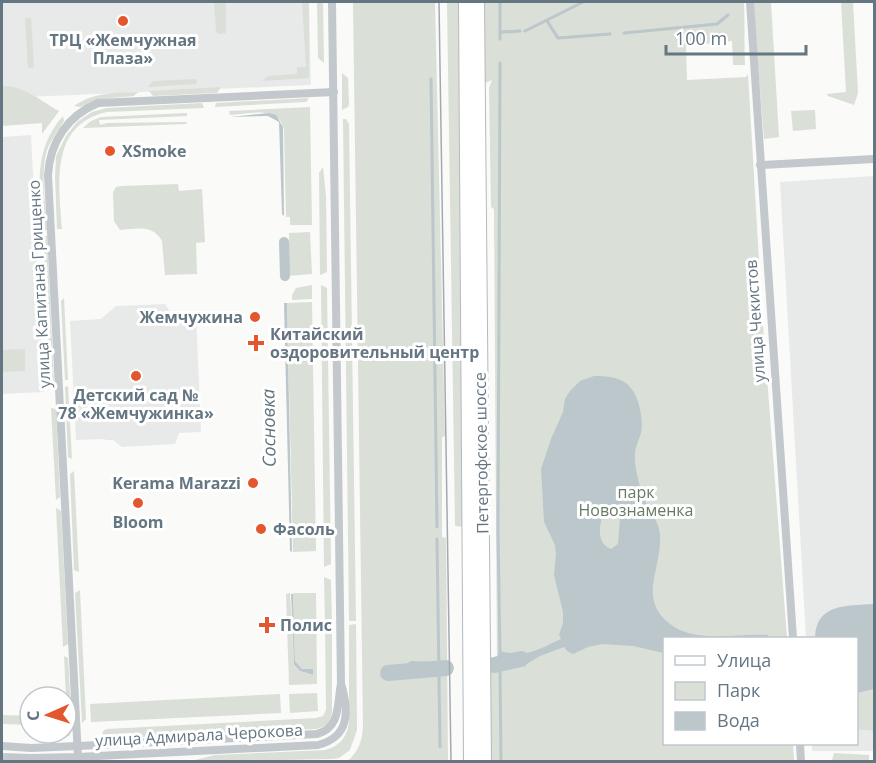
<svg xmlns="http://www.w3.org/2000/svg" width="876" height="763" viewBox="0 0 876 763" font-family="'Open Sans',sans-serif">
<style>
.built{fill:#e8e9e9}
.green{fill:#dadfd7}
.water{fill:#bbc7cb;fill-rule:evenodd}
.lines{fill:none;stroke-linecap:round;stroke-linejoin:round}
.stream{stroke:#bbc7cb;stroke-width:3}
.canal{stroke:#bbc7cb;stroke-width:10}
.river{stroke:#bbc7cb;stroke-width:16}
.primary-casing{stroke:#b5babe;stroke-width:16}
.minor{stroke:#c3c8cc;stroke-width:8}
.primary{stroke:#fff;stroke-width:14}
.tram{stroke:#a2aab0;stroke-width:1.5}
.poi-dot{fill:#e4572e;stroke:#fff;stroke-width:2}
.labels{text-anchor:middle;stroke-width:6;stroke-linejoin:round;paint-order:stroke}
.poi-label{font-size:16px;font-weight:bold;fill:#657683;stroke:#fff;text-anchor:start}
.street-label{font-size:16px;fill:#657683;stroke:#fff}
.park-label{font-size:16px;fill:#687a64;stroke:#fff}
.water-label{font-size:18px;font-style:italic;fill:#60757c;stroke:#fff}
</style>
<rect width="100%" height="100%" fill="#fafaf8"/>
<!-- built -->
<g class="built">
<polygon points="2,2 309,2 311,85 2,98"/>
<polygon points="31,135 44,392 2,394 2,137"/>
<polygon points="874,176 874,751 812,751 812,744 856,744 856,638 806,638 780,182"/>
<polygon points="165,304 172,315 196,313 201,432 179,433 175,444 122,447 113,440 106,440 104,439 76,440 70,321 101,319 116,306"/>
</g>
<!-- green -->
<g class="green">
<polygon points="214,2 226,2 226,33 218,34 216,31"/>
<polygon points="302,2 309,2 309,78 262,81 268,76 297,74 297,67 306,67"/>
<polygon points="317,2 323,2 324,63 318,58"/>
<path d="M353,2H435L445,436L442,437V537L446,538L448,761L346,762C359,752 362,741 363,726Z"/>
<polygon points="447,2 461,2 465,527 455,526"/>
<path d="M483,2H744C745,23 744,43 745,65H733L732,41L686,46L687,80L746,77L748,74L762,312L787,638H664V744H793L794,761H489L488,664L497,663L494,209L491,207L489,88L492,80L483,84Z"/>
<polygon points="753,2 771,2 779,137 764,139"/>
<polygon points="841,2 853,2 858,93 854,105 828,96 827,94 846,92"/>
<polygon points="25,18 31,18 34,67 28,68"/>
<polygon points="342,73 348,78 349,104 348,107 342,110"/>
<polygon points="196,79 197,84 148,87 153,81"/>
<path d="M2,86C23,85 41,101 59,111L42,134V123L2,126Z"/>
<polygon points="221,87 217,93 153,96 149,91"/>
<path d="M138,92L134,96L100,99L80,107L74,106C94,92 115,93 138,92Z"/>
<polygon points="309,98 306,102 215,107 216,103"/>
<path d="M202,103L204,108L107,112C49,125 59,184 62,229H57L55,177L56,156L66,136L77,122L92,112L107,108Z"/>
<path d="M310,107L312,225H290V217H286L284,129C278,105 249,114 230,115L229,111Z"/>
<polygon points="815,110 816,129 793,131 791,111"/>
<polygon points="187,113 187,116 99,120 100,125 107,123 187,122 186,124 83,128 91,121 101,117"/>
<path d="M63,116L64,121C58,130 51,140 47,150C40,174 46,205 47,230H42C40,188 32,151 63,116Z"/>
<polygon points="343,119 346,119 349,124 356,621 349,621"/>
<polygon points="323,167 326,196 327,272 320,275 319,173"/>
<path d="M178,184L179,191L202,189L205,242L196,243L197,274L165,275L162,241C153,224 136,229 120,230L114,221L113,192L116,187L121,186Z"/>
<polygon points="310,232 312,274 286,276 285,242 289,242 289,233"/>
<polygon points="43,236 47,236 54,381 50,381"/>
<polygon points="312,285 312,299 292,300 292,295 296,288"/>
<polygon points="321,285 327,288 331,564 324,567"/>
<polygon points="64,298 68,380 65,380 61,301"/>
<polygon points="312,302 316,551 293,552 287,303"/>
<polygon points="25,349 25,371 2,372 2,350"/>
<polygon points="68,386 72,459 68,457 65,387"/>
<polygon points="51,408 56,409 60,497 56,500"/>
<polygon points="74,471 79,572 74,570 70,474"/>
<polygon points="56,508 61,511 68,644 63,647"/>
<polygon points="324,577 331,580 332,622 325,623"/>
<polygon points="80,590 86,719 82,723 75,593"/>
<polygon points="290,593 294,666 300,671 312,675 313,669 302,669 295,661 293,593 316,593 317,684 289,685 286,594"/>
<path d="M356,624L357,730L350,750L339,758L332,759L187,762L215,755L325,750C339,747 347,737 349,723V625Z"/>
<path d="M332,625V711C331,722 326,727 316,729L102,739L103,731L107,729L316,718L323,716L326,710L325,626Z"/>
<polygon points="64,656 68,658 72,724 67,720"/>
<polygon points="874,689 874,731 857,729 857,693"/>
<polygon points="317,693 318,711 290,713 289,694"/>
<polygon points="280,694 281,713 91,722 90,704"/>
<polygon points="2,715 30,716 30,725 2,724"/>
<polygon points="66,731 71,731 70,735 59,741 30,737 33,733 66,733"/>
<polygon points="834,753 869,755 869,761 819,761 832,760"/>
</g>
<!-- water -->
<g class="water">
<polygon points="269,113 276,115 283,127 284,216 282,214 279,122 268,116 230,117"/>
<polygon points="284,303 287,303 292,552 290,551"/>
<path d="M594,376C621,376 634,382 640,409C641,416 643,425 641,432C640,439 635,446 635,454C634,465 638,479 641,490C645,507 659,518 660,535C662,569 637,599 670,624C696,644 737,633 768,635L770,638H664V653L633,646L602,644L588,647L573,654L567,651L564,647L540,656L528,663L511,662L500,669L498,664L494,665L500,651C527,658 537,650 561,639L559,635L563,623V612L554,575L556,554L555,545L544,522L541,469L551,439L563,412L565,399L570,391L580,381ZM611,505L617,509L620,518L618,544L611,549C594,542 600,520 606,508Z"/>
<polygon points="291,594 293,594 295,661 302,669 313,669 313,675 300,671 294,665"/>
<path d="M874,604V689L857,693L856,638H815C816,603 847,606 874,604Z"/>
<polygon points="411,661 439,662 440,669 418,670 414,668 410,671 408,668 394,669 391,667 389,672 387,672 387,665 405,665"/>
</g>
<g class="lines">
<!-- stream -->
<g class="stream">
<polyline points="547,21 558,38 610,34"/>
<polyline points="525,31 583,2"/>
<polyline points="501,32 520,31"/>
<polyline points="624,33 717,24 728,15"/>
<polyline points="500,39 500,2"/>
<polyline points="500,63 498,530 500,655"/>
<polyline points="431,79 437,527"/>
<polyline points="437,539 440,747"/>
<polyline points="500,667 501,762"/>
</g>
<!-- canal -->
<polyline class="canal" points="284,242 285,276"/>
<!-- river -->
<g class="river">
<polyline points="494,665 521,659"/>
<polyline points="388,673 446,668"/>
</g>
<!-- primary casing -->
<g class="primary-casing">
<g id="primary">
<polyline points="466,2 471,762"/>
<polyline points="477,2 484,762"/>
</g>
</g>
<!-- minor -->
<g class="minor">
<polyline points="750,2 793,638"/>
<polyline points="760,165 874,159"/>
<polyline points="800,744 801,762"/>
<path d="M2,746L31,748L78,746L317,734C341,728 337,703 341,684L332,2"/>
<path d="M2,757L31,758L78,757L318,745C349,737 349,713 342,687"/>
<path d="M78,757L48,175C50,142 67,116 98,103L334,92"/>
</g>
<!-- primary -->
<use href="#primary" class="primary"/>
<!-- tram -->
<polyline class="tram" points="439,2 451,762"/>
</g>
<!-- markers -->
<g class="poi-dot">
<circle cx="123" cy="21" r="6"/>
<circle cx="110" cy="151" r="6"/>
<circle cx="255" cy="317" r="6"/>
<path d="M253 334h6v6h6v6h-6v6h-6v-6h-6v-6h6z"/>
<circle cx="136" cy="376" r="6"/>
<circle cx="253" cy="483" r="6"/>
<circle cx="138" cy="503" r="6"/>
<circle cx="261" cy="529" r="6"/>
<path d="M264 616h6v6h6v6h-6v6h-6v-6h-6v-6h6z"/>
</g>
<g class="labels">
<!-- poi labels -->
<g class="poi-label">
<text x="123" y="46" text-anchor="middle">ТРЦ «Жемчужная<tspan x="123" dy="18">Плаза»</tspan></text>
<text x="122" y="157">XSmoke</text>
<text x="243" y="323" text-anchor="end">Жемчужина</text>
<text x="270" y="340">Китайский<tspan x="270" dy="18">оздоровительный центр</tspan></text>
<text x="136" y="401" text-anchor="middle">Детский сад №<tspan x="136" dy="18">78 «Жемчужинка»</tspan></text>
<text x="241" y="489" text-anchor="end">Kerama Marazzi</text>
<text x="138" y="528" text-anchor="middle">Bloom</text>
<text x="273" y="535">Фасоль</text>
<text x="280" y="631">Полис</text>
</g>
<!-- street labels -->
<g class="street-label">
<text transform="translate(39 284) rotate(-93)" y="6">улица Капитана Грищенко</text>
<text transform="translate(755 321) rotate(-94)" y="6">улица Чекистов</text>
<text transform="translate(481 453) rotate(-91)" y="6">Петергофское шоссе</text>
<text transform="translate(199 735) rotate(-3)" y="6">улица Адмирала Черокова</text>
</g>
<!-- park labels -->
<g class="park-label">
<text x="636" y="498">парк<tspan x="636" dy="18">Новознаменка</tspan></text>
</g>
<!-- water labels -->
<g class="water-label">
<text transform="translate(269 428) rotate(-91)" y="6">Сосновка</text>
</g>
</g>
<!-- border -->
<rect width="876" height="763" fill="none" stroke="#657683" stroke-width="6"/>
<!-- legend -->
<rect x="663" y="637" width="195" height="108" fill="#ffffff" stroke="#c1c8cd" stroke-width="1.5"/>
<rect x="675" y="656" width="30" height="9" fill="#ffffff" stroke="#c1c8cd" stroke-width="1.5"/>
<text x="717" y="667" font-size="18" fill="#657683">Улица</text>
<rect x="675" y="682" width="30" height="18" fill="#dadfd7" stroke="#c1c8cd" stroke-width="1.5"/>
<text x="717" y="697" font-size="18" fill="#657683">Парк</text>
<rect x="675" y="712" width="30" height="18" fill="#bbc7cb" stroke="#c1c8cd" stroke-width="1.5"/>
<text x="717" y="727" font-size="18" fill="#657683">Вода</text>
<!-- north arrow -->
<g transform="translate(48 715) rotate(267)"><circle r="28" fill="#ffffff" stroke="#c1c8cd" stroke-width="1.5"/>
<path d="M0-4.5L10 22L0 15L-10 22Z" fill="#e4572e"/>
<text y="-9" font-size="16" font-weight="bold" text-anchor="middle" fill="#657683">С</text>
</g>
<!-- scale -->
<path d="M666 45v9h140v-9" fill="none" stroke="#657683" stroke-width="3"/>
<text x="675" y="45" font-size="18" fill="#657683" stroke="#ffffff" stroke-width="4.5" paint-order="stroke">100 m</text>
</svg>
